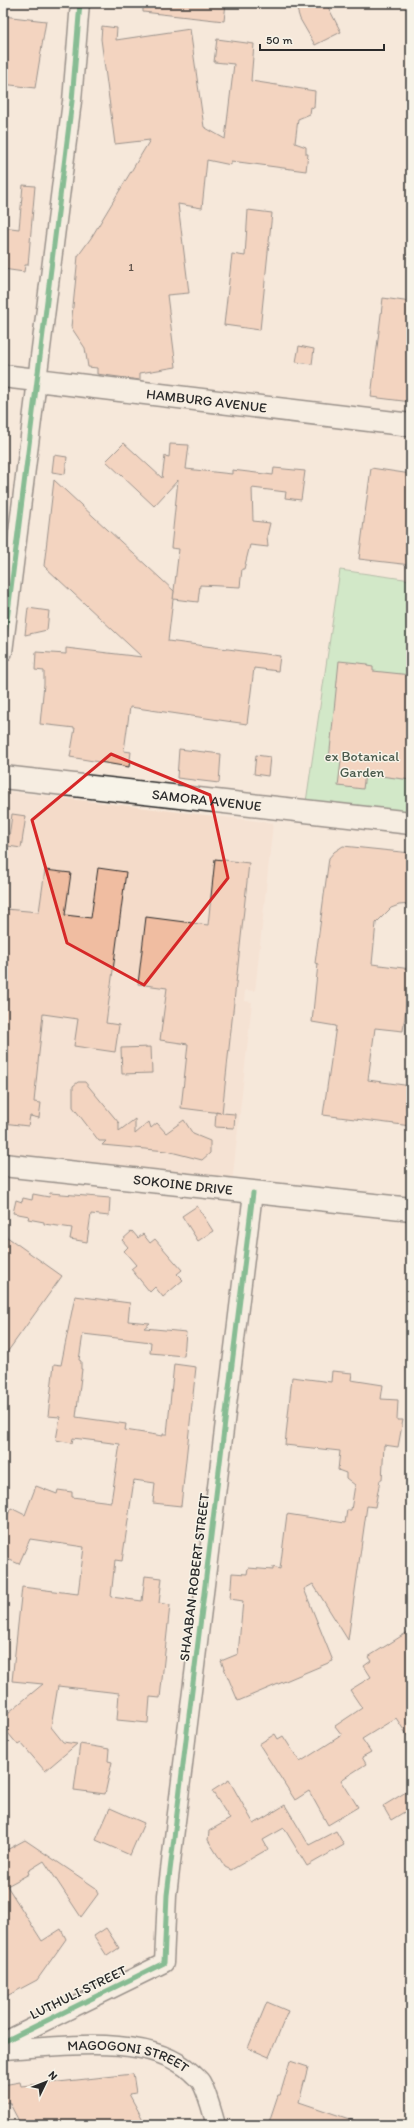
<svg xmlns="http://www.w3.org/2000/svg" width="414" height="2128" viewBox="0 0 414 2128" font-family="Itim,sans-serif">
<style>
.built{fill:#f4dbc9}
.green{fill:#a7e8b1;stroke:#698a6e}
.building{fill:#f0bda1;stroke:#2b2b2b}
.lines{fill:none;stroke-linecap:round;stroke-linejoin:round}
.minor-casing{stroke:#2b2b2b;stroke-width:21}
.tertiary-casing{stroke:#2b2b2b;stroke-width:25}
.minor{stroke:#f7f3e8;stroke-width:18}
.tertiary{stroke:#f7f3e8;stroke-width:22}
.cycleway-casing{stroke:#f7f3e8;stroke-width:8}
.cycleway{stroke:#00873e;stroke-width:5}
.marked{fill:none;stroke:#d62828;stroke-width:3;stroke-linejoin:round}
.labels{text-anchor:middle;stroke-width:3;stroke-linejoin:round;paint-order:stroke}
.number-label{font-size:12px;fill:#5c5048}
.street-label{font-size:14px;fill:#2b2b2b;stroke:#f7f3e8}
.park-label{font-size:14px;fill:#4a5a4c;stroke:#f7f3e8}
</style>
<rect width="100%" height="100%" fill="#f6e8da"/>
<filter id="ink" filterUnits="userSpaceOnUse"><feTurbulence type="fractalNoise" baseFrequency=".025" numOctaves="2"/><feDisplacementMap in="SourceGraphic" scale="8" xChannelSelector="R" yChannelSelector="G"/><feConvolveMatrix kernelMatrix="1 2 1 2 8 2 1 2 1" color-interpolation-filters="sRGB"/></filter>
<g filter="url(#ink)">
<!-- built -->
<polygon class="built" points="3,791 273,823 255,991 245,990 244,1001 252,1002 232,1183 3,1155"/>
<!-- green -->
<polygon class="green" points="340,570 411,580 411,819 305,809"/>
<!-- building -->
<g class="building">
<polygon points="143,3 226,3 224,21 143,12"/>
<polygon points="295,3 326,3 341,32 315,45 300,19"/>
<polygon points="3,16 46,21 35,88 3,84"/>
<polygon points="102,26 117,28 116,40 190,29 204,127 225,139 234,64 214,62 217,39 254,44 251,81 315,91 314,108 311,107 310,114 298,119 295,143 306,147 306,154 308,154 306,171 231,161 231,165 207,160 202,208 178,204 189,293 167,295 176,367 140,373 140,380 97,374 97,368 88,367 85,348 71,327 78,256 91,238 150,140 115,144 101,39"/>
<polygon points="23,185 35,186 28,265 25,265 24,272 3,269 3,227 19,229"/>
<polygon points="248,210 272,213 260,330 224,325 232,254 245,256"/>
<polygon points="383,298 411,302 411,402 371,397"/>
<polygon points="299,346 314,349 312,364 296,362"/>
<polygon points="124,443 162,478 165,456 169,457 170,444 189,445 186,469 232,474 232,470 273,475 274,468 305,471 301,500 285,498 286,492 252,488 253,521 270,523 267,536 268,547 250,545 244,569 242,569 240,587 200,585 198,602 173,599 179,549 171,548 178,480 154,506 106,461"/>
<polygon points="54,455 67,457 65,474 52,472"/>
<polygon points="371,468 411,474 411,565 359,559"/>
<polygon points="54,480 174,591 168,641 280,656 278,671 254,668 247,724 130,707 124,751 131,752 129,767 70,757 75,728 40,724 44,684 44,671 35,670 36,652 66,654 66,648 142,657 44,566"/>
<polygon points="28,608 49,611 47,630 25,635"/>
<polygon points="339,661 368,664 367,666 373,667 373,671 411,675 411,780 365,774 363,789 338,786 341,761 329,760"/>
<polygon points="179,749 221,754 219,783 177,778"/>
<polygon points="256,755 270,757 268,776 254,774"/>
<polygon points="12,814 26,816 21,848 8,846"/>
<polygon points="343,846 411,853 411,904 399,905 391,908 376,923 372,964 411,969 411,986 409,985 403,1031 375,1028 368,1080 411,1086 411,1126 323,1115 336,1026 312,1022 318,964 315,963 329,858 334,852"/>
<polygon points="215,859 249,863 222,1113 235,1114 234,1128 215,1127 216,1112 221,1113 181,1108 188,1044 160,1040 167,988 138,984 146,917 208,925"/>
<polygon points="98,868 126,872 106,1023 119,1025 115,1052 74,1046 78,1019 43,1014 34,1102 41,1103 39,1118 30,1116 28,1126 3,1123 3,929 5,909 39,912 45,870 71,873 65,915 91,918"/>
<polygon points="151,1047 152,1073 122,1074 121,1048"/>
<polygon points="78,1082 85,1082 119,1123 119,1131 135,1119 135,1134 149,1122 151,1128 157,1123 166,1133 184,1120 193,1134 210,1141 210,1153 202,1160 167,1151 102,1145 106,1141 99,1141 73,1107 73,1086"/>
<polygon points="50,1193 110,1198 109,1216 91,1214 87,1242 70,1239 72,1228 44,1224 44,1222 28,1219 29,1216 13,1213 16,1200 22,1202 23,1198 32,1200 33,1194 49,1197"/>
<polygon points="197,1206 213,1231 198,1241 182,1216"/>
<polygon points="132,1231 138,1238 143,1234 150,1243 155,1239 182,1270 177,1274 183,1280 163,1297 155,1287 150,1292 131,1269 136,1265 124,1251 128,1247 122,1240"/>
<polygon points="3,1234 62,1276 3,1358"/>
<polygon points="75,1296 130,1303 128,1321 150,1323 144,1328 186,1332 184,1356 150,1353 151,1342 83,1334 79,1360 81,1361 81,1369 82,1369 76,1417 126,1424 125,1430 163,1436 163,1434 167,1434 174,1364 196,1367 181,1506 153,1503 155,1483 134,1480 122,1561 115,1560 111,1597 142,1601 145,1576 162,1578 159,1603 170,1605 160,1698 150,1697 148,1723 117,1720 119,1693 58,1686 51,1727 63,1742 77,1744 45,1771 21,1743 18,1745 3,1727 3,1717 43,1684 12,1681 22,1587 78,1594 84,1547 30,1539 19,1564 3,1557 3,1525 11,1508 25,1515 36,1486 57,1494 58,1490 72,1492 72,1497 111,1502 120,1444 73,1438 72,1443 56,1440 60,1417 48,1416 54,1364 61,1365"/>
<polygon points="332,1371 352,1373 351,1380 383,1385 381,1399 398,1400 397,1420 403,1420 398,1447 384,1445 382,1480 380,1480 375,1507 367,1506 348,1640 313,1584 304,1589 333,1661 238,1701 221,1661 238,1654 243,1601 230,1599 232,1573 247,1574 248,1568 273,1570 273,1567 280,1569 287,1514 345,1523 347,1510 351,1510 355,1485 346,1478 346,1473 338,1470 340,1451 285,1445 292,1377 331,1382"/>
<polygon points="411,1630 411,1741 396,1718 362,1739 371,1752 362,1757 366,1764 341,1780 358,1807 328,1825 309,1791 295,1800 259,1744 275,1734 278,1739 283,1736 300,1762 342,1735 335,1726 362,1708 350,1690 371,1677 364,1666 371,1661 368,1657"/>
<polygon points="80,1744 109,1749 108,1761 112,1762 105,1794 74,1790"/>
<polygon points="229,1780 254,1824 285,1805 309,1845 336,1831 344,1845 307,1866 284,1828 263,1840 268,1849 231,1870 225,1867 208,1840 209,1831 230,1819 212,1791"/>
<polygon points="411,1789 411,1808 391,1820 383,1806"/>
<polygon points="110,1808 144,1823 130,1855 96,1840"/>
<polygon points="25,1840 96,1888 98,1894 81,1917 44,1861 28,1871 29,1874 7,1886 42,1941 61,1929 66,1939 37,1980 3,1998 3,1852"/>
<polygon points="106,1928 119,1948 107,1956 94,1936"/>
<polygon points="267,2002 288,2011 269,2057 248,2048"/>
<polygon points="290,2061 308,2067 299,2102 361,2123 361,2125 268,2125 278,2095 280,2095"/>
<polygon points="133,2074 136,2093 129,2094 146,2125 21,2125 9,2102 3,2103 3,2085 20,2082 21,2086"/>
</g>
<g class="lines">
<!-- minor casing -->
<g class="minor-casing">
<g id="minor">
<polyline points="3,652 72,101 80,3"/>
<polyline points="3,2042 164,1963 167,1895 253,1193"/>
<path id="s1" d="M3,2050C59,2047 149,2032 192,2073C195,2076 199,2079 201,2082C208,2094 212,2112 216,2125"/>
</g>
</g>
<!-- tertiary casing -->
<g class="tertiary-casing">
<g id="tertiary">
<path id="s2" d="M3,376L411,425"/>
<path id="s3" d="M3,777L411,823"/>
<path id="s4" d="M3,1165L411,1209"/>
</g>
</g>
<!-- minor -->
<use href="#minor" class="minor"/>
<!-- tertiary -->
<use href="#tertiary" class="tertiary"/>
<!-- cycleway casing -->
<g class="cycleway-casing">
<g id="cycleway">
<polyline points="3,652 72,101 80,3"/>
<polyline points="3,2042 164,1963 167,1895 253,1193"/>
</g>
</g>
<!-- cycleway -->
<use href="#cycleway" class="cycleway"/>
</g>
</g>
<!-- marked area -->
<path d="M0 0H414V2128H0ZM111,754L210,795L228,878L144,985L67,943L32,820Z" fill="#f6e8da" fill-opacity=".55" fill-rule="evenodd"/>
<path class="marked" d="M111,754L210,795L228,878L144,985L67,943L32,820Z"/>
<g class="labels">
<!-- number labels -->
<g class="number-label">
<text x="131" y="271">1</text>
</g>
<!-- street labels -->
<g class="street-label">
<text dy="5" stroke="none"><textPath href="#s2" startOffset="205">HAMBURG AVENUE</textPath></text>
<text dy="5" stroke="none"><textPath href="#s3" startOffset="205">SAMORA AVENUE</textPath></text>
<text dy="5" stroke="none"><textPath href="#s4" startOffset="181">SOKOINE DRIVE</textPath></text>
<text transform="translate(194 1577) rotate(-83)" y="5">SHAABAN ROBERT STREET</text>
<text transform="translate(78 1992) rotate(-26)" y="5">LUTHULI STREET</text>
<text dy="5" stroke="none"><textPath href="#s1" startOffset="127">MAGOGONI STREET</textPath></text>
</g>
<!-- park labels -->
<g class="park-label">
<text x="362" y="761">ex Botanical<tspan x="362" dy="16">Garden</tspan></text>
</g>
</g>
<!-- margin -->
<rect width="414" height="2128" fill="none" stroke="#f7f3e8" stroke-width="16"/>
<rect x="8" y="8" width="398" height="2112" fill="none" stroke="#2b2b2b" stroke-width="1.5" filter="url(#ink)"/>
<!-- north arrow -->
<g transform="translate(46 2082) rotate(47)" stroke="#f7f3e8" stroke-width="3" paint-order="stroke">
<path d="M0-3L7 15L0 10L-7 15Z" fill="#2b2b2b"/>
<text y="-6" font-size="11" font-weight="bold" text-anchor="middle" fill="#2b2b2b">N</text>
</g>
<!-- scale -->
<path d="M260 44v6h124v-6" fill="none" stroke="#2b2b2b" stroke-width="2"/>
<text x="266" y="44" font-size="12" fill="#2b2b2b" stroke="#f7f3e8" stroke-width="3" paint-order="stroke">50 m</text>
</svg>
